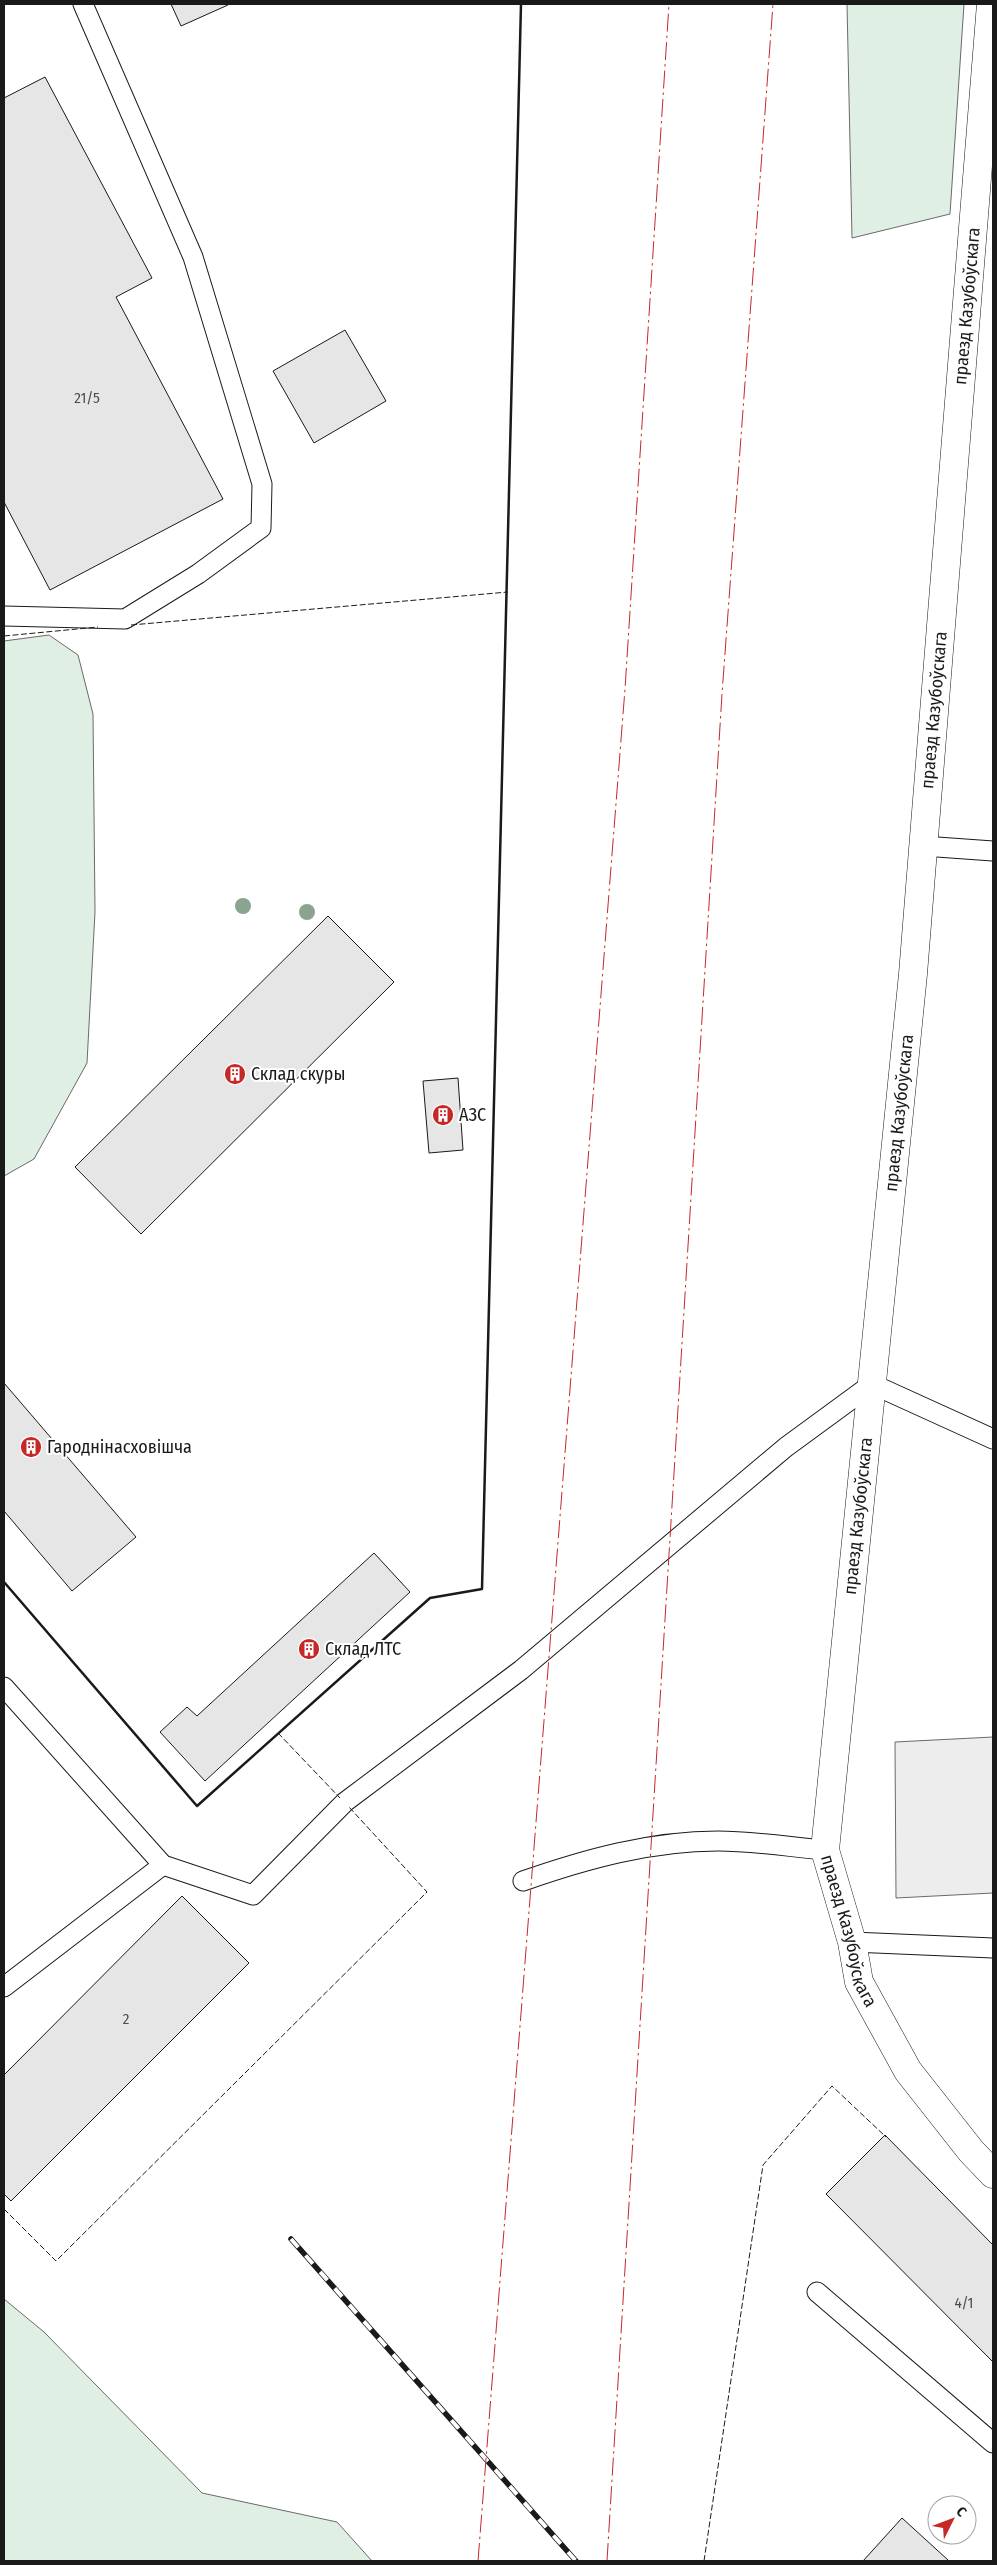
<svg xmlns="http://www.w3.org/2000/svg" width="997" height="2565" viewBox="0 0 997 2565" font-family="'Fira Sans Condensed',sans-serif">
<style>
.green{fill:#e0efe3;stroke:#6a6a6a}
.parking{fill:#ededed;stroke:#6a6a6a}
.building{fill:#e6e6e6;stroke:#1a1a1a}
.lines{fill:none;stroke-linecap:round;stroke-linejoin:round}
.service-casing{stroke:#1a1a1a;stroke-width:21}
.minor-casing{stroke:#1a1a1a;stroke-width:29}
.service{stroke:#fff;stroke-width:19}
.minor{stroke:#fff;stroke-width:28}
.rail-casing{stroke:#1a1a1a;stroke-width:5.5}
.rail{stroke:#fff;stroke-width:4;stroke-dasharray:11;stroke-linecap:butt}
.fence{stroke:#1a1a1a;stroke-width:1;stroke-dasharray:6 2.5;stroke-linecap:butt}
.wall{stroke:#1a1a1a;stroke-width:2.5}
.power{stroke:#c62828;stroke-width:1;stroke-dasharray:18 4 2.5 4;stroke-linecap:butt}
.tree{fill:#8aa48f}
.labels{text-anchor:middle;stroke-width:4;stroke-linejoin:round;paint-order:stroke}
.number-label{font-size:15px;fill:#4d4d4d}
.street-label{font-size:18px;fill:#1a1a1a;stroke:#fff}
.poi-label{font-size:18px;fill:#1a1a1a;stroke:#fff;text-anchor:start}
</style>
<rect width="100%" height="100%" fill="#fff"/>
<!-- green -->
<g class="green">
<polygon points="847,4 964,4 950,214 852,238"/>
<polygon points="49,635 78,655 93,714 95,912 87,1063 34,1159 4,1176 4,641"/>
<polygon points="4,2299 44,2332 202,2493 337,2522 372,2561 4,2561"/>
</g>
<!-- parking -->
<polygon class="parking" points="993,1737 993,1893 896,1898 895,1742"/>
<!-- building -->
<g class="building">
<polygon points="171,4 227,4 228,5 181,26"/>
<polygon points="45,77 152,278 116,297 223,499 50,590 4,502 4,98"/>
<polygon points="345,330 386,401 314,443 273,371"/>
<polygon points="328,916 394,982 141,1234 75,1167"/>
<polygon points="458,1078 463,1150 429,1153 423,1081"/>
<polygon points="4,1383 136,1537 72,1591 4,1511"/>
<polygon points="374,1553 410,1592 205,1781 160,1732 187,1707 197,1716"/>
<polygon points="182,1896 249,1963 11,2201 4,2194 4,2075"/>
<polygon points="885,2135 993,2245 993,2362 826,2194"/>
<polygon points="902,2518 948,2560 947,2561 863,2561"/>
</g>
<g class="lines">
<!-- service casing -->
<g class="service-casing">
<g id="service">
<polyline points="4,616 125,619 198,574 261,528 262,484 193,257 83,4"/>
<polyline points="923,846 993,851"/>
<polyline points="4,1687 163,1865 253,1895 345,1802 521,1670 786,1447 872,1384 993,1439"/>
<path d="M523,1881C586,1859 651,1841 718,1841C753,1841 790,1847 825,1850"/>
<polyline points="852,1942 993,1948"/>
<polyline points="4,1987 163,1865"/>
<polyline points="817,2292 993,2443"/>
</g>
</g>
<!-- minor casing -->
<g class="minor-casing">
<g id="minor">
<path id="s1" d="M991,4L913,974L825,1850L852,1942L859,1982L908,2071L971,2151L993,2174"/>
</g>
</g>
<!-- service -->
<use href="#service" class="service"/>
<!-- minor -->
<use href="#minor" class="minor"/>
<!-- rail casing -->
<g class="rail-casing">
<polyline id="rail" points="291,2239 576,2561"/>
</g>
<!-- rail -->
<use href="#rail" class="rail"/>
<!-- fence -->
<g class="fence">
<polyline points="131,625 508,592"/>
<polyline points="4,636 98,627"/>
<polyline points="278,1733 340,1798"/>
<polyline points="4,2209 56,2261 427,1892 349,1807"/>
<polyline points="704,2561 763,2165 832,2086 886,2137"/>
</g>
<!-- wall -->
<polyline class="wall" points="4,1582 197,1806 430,1598 482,1589 521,4"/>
<!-- power -->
<g class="power">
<polyline points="478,2561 625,689 669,4"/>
<polyline points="607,2561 722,694 773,4"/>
</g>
</g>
<!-- trees -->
<g class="tree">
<circle cx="243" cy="906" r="8"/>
<circle cx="307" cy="912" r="8"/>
</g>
<!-- icons -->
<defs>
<g id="building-disc" transform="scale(1.125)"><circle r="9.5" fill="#c62828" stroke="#fff"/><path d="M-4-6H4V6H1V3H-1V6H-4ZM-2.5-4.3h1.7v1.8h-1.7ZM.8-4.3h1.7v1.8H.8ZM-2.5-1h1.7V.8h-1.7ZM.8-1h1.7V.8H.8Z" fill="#fff"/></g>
</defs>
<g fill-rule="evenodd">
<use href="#building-disc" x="235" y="1074"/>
<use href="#building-disc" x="443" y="1115"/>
<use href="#building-disc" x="31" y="1447"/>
<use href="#building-disc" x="309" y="1649"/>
</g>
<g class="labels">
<!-- number labels -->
<g class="number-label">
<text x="87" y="403">21/5</text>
<text x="126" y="2024">2</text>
<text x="964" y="2308">4/1</text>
</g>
<!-- street labels -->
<g class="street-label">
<text transform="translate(967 306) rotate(-85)" y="6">праезд Казубоўскага</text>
<text transform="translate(934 710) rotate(-85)" y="6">праезд Казубоўскага</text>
<text transform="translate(899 1113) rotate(-84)" y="6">праезд Казубоўскага</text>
<text transform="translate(858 1516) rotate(-84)" y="6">праезд Казубоўскага</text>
<text dy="6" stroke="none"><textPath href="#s1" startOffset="1938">праезд Казубоўскага</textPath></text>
</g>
<!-- poi labels -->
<g class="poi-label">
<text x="251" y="1080">Склад скуры</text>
<text x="459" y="1121">АЗС</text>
<text x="47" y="1453">Гароднінасховішча</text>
<text x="325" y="1655">Склад ЛТС</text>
</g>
</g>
<!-- border -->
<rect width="997" height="2565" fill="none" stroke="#1a1a1a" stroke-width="10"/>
<!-- north arrow -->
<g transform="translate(952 2520) rotate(48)"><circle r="24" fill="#ffffff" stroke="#a3a3a3"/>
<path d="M0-4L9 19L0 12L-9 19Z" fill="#c62828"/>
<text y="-8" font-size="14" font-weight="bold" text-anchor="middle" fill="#1a1a1a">С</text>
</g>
</svg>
